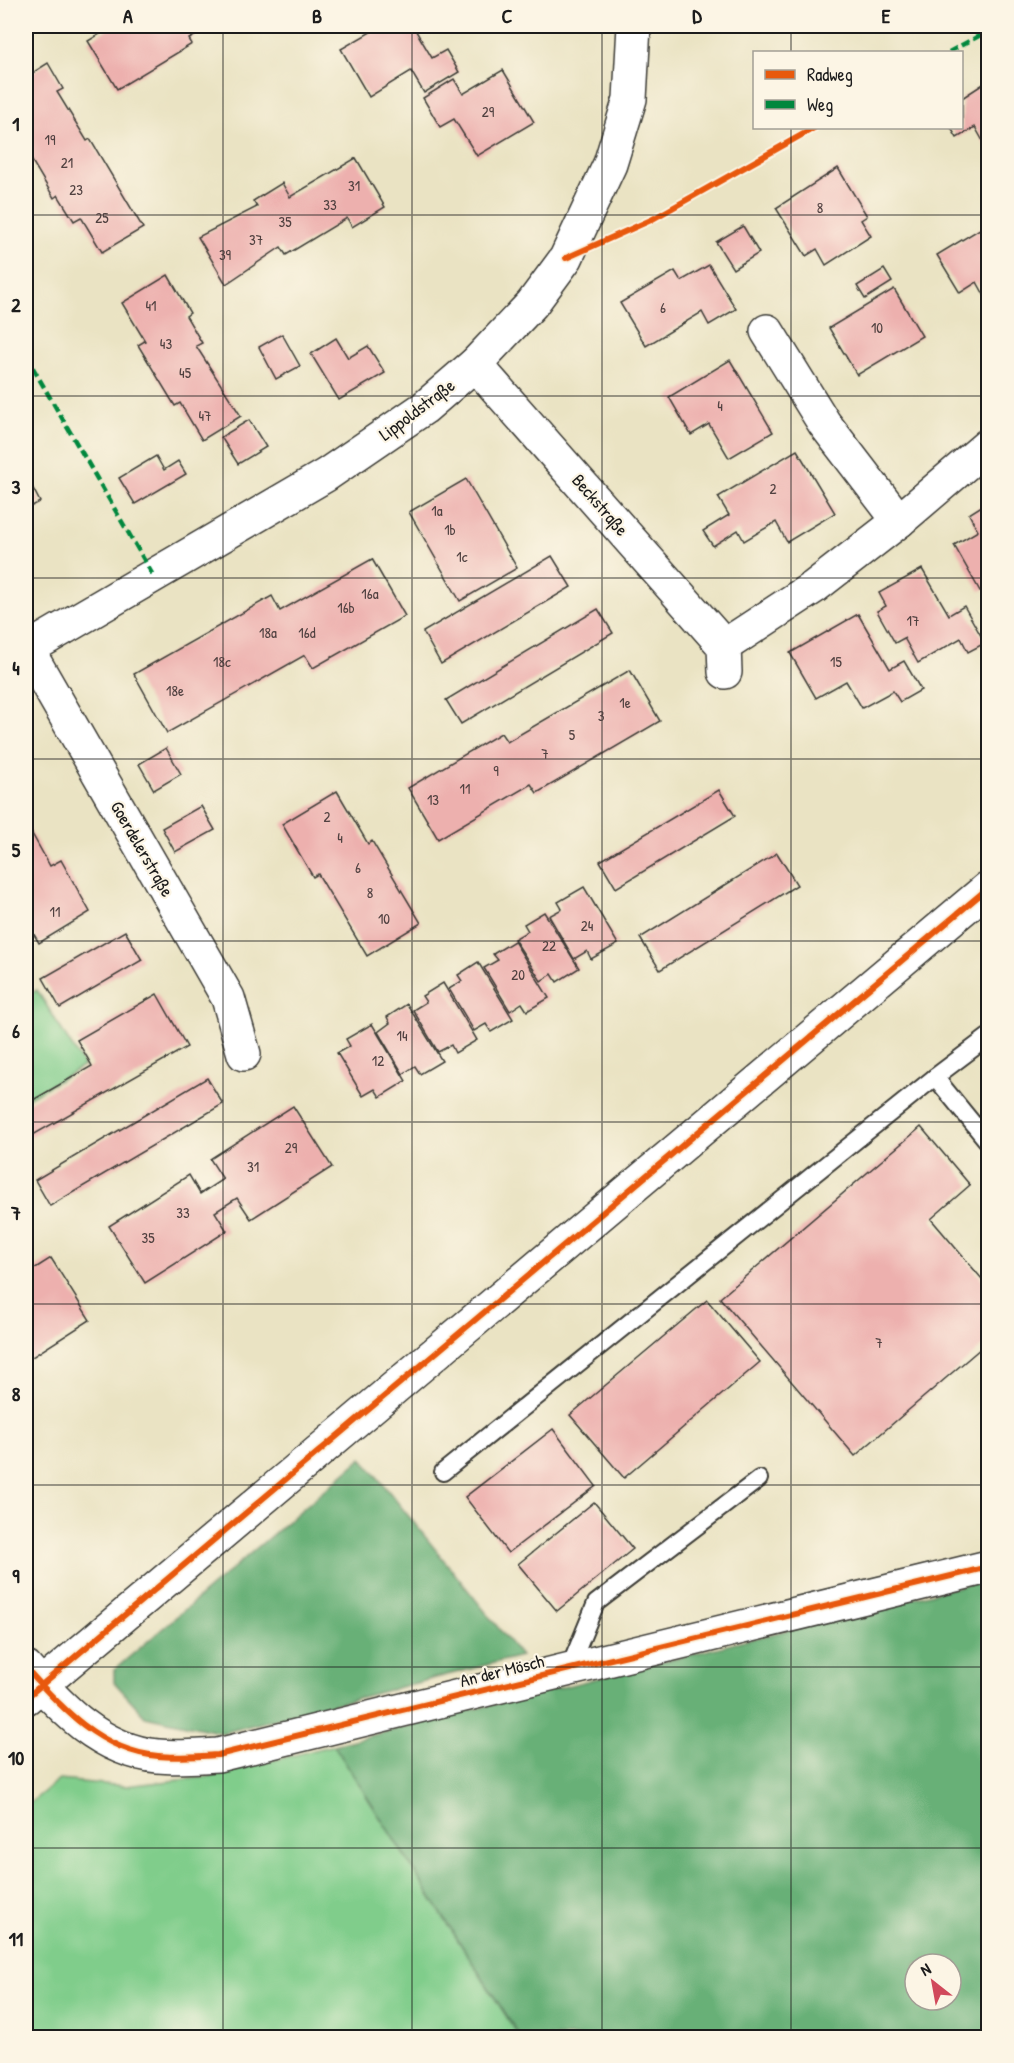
<svg xmlns="http://www.w3.org/2000/svg" width="1014" height="2063" viewBox="0 0 1014 2063" font-family="'Patrick Hand',sans-serif">
<style>
.green{fill:#80cd8b;stroke:#4e7454;stroke-width:1.5}
.forest{fill:#68b077;stroke:#42664a;stroke-width:1.5;fill-rule:evenodd}
.building{fill:#edb0ae}
.lines{fill:none;stroke-linecap:round;stroke-linejoin:round}
.lane-casing{stroke:#3b3a35;stroke-width:20}
.street-casing{stroke:#3b3a35;stroke-width:36}
.secondary-casing{stroke:#3b3a35;stroke-width:36}
.lane{stroke:#fff;stroke-width:16}
.street{stroke:#fff;stroke-width:33}
.secondary{stroke:#fff;stroke-width:33}
.quiet{stroke:#00873e;stroke-width:4.5;stroke-dasharray:9 4.5;stroke-linecap:butt}
.cycleway-casing{stroke:#fcf5e5;stroke-width:10}
.cycleway{stroke:#e8590c;stroke-width:6}
.grid{fill:none;stroke:#1c1c1c;stroke-width:1.5;stroke-opacity:0.55}
.labels{text-anchor:middle;stroke-width:4.5;stroke-linejoin:round;paint-order:stroke}
.number-label{font-size:15px;fill:#504140}
.street-label{font-size:18px;fill:#1c1c1c;stroke:#fcf5e5}
.neatline{fill:none;stroke:#1c1c1c;stroke-width:2}
.grid-label{font-size:20px;text-anchor:middle;font-weight:bold;fill:#1c1c1c}
</style>
<rect width="100%" height="100%" fill="#fcf5e5"/>
<filter id="ink" filterUnits="userSpaceOnUse"><feTurbulence type="fractalNoise" baseFrequency=".0167" numOctaves="2"/><feDisplacementMap in="SourceGraphic" scale="12" xChannelSelector="R" yChannelSelector="G"/><feConvolveMatrix kernelMatrix="1 2 1 2 8 2 1 2 1" color-interpolation-filters="sRGB"/></filter>
<filter id="wash" filterUnits="userSpaceOnUse"><feTurbulence type="fractalNoise" baseFrequency=".008" numOctaves="4" result="noise"/><feDisplacementMap in="SourceGraphic" scale="24" xChannelSelector="R" yChannelSelector="G"/><feGaussianBlur stdDeviation="1.35" result="paint"/><feColorMatrix in="noise" values="0 0 0 0 0 0 0 0 0 0 0 0 0 0 0 0 0 1.4 0 .05"/><feComposite in="paint" operator="in"/></filter>
<g filter="url(#wash)">
<rect width="100%" height="100%" fill="#eae3c3"/>
<!-- green -->
<g class="green">
<polygon points="37,990 84,1066 26,1099 26,996"/>
<polygon points="334,1745 520,2038 26,2038 26,1806 59,1780 125,1786 207,1777"/>
</g>
<!-- forest -->
<g class="forest">
<polygon points="362,1458 521,1656 222,1733 145,1716 114,1682 114,1670"/>
<path d="M988,1579V2037H520L334,1745ZM915,1964H951V2000H915Z"/>
</g>
<g id="blocks">
<!-- building -->
<g class="building">
<polygon points="109,26 212,26 189,39 192,44 117,89 88,41 110,28"/>
<polygon points="381,26 413,26 432,58 446,50 459,72 424,93 411,71 369,97 341,49"/>
<polygon points="48,63 63,89 57,92 87,141 90,139 143,228 102,252 81,217 74,221 58,195 54,198 26,151 26,77"/>
<polygon points="503,70 534,122 477,156 454,119 440,127 423,98 454,79 463,94"/>
<polygon points="988,81 988,150 975,127 957,138 951,128 962,128 962,98"/>
<polygon points="356,158 385,207 352,227 347,218 286,255 281,247 226,284 198,237 257,207 253,201 282,183 290,197"/>
<polygon points="838,168 867,216 861,220 871,236 826,265 817,249 806,256 776,208"/>
<polygon points="988,224 988,302 977,282 960,293 937,255"/>
<polygon points="743,226 759,253 733,269 716,242"/>
<polygon points="709,265 736,309 709,325 702,312 646,346 620,303 675,271 681,281"/>
<polygon points="884,269 892,282 865,299 857,286"/>
<polygon points="168,275 190,313 186,316 202,343 196,346 241,416 202,440 180,403 175,406 138,345 145,341 122,303"/>
<polygon points="894,289 922,336 857,375 829,328"/>
<polygon points="282,334 300,366 276,379 259,347"/>
<polygon points="336,338 348,358 368,346 385,373 339,400 311,354"/>
<polygon points="730,360 773,432 729,458 709,424 691,435 669,397"/>
<polygon points="249,420 266,447 238,464 221,437"/>
<polygon points="797,450 835,513 787,542 776,522 744,541 738,530 713,546 703,531 729,515 718,497"/>
<polygon points="156,456 164,470 178,461 186,474 135,504 119,478"/>
<polygon points="26,475 40,502 26,509"/>
<polygon points="466,479 517,568 460,601 409,512"/>
<polygon points="988,502 988,587 980,591 954,545 978,531 969,514"/>
<polygon points="552,556 571,587 441,664 423,632"/>
<polygon points="372,559 405,616 313,668 305,655 167,733 134,674 272,596 280,611"/>
<polygon points="922,569 949,615 964,606 985,643 968,652 961,638 918,663 904,638 895,643 877,611 886,606 879,593"/>
<polygon points="598,609 613,633 461,724 446,700"/>
<polygon points="858,614 890,669 904,661 921,690 900,702 893,691 862,708 846,681 816,698 790,653"/>
<polygon points="630,670 660,721 537,793 531,784 438,839 408,788 501,733 507,742"/>
<polygon points="166,748 181,774 154,790 139,764"/>
<polygon points="719,790 735,816 616,888 600,861"/>
<polygon points="337,791 368,844 372,841 421,923 367,956 318,874 313,877 282,824"/>
<polygon points="201,806 215,830 175,852 162,828"/>
<polygon points="26,823 50,866 61,860 90,912 39,943 26,921"/>
<polygon points="777,853 797,885 660,970 640,938"/>
<polygon points="584,887 618,944 591,959 587,951 574,959 549,916 562,909 558,902"/>
<polygon points="544,912 579,968 557,982 552,974 541,981 514,939 528,931 524,924"/>
<polygon points="125,931 142,960 60,1008 43,978"/>
<polygon points="514,941 549,998 527,1011 522,1003 510,1011 484,968 498,960 493,954"/>
<polygon points="478,962 513,1019 491,1032 486,1024 474,1031 449,989 462,981 458,975"/>
<polygon points="443,983 477,1040 455,1053 451,1045 438,1052 413,1010 426,1002 422,996"/>
<polygon points="157,994 187,1047 26,1139 26,1104 92,1066 77,1040"/>
<polygon points="407,1004 442,1061 420,1074 415,1066 403,1074 378,1032 390,1023 387,1017"/>
<polygon points="372,1024 406,1081 380,1097 375,1089 363,1096 337,1053 350,1046 346,1039"/>
<polygon points="207,1078 223,1104 50,1206 35,1180"/>
<polygon points="293,1106 332,1167 251,1219 237,1198 215,1212 227,1231 145,1283 109,1226 189,1175 200,1194 223,1179 210,1159"/>
<polygon points="921,1127 970,1185 931,1219 988,1286 988,1342 855,1456 720,1298"/>
<polygon points="51,1258 90,1320 26,1361 26,1274"/>
<polygon points="707,1300 760,1362 624,1478 570,1415"/>
<polygon points="553,1429 596,1486 508,1553 465,1497"/>
<polygon points="594,1502 633,1549 557,1611 518,1564"/>
</g>
</g>
</g>
<g filter="url(#ink)">
<use href="#blocks" fill-opacity="0" stroke="#3b3a35" stroke-width="1.5"/>
<g class="lines">
<!-- lane casing -->
<g class="lane-casing">
<g id="lane">
<polyline points="988,1037 935,1077 988,1142"/>
<polyline points="443,1472 935,1077"/>
<polyline points="569,1669 596,1603 759,1479"/>
</g>
</g>
<!-- street casing -->
<g class="street-casing">
<g id="street">
<polyline points="767,331 824,423 899,521"/>
<polyline points="475,364 724,646 725,672"/>
<polyline points="724,646 814,587 899,521 988,445"/>
<polyline points="27,649 228,998 244,1054"/>
<polyline points="26,650 326,475 424,408 475,364 532,304 566,258 610,164 630,99 634,26"/>
<path d="M26,1668C61,1708 101,1751 158,1756C177,1758 198,1756 218,1755L988,1567"/>
</g>
</g>
<!-- secondary casing -->
<g class="secondary-casing">
<polyline id="secondary" points="26,1698 988,888"/>
</g>
<!-- lane -->
<use href="#lane" class="lane"/>
<!-- street -->
<use href="#street" class="street"/>
<!-- secondary -->
<use href="#secondary" class="secondary"/>
<!-- quiet -->
<g class="quiet">
<polyline points="949,52 988,31"/>
<polyline points="26,356 154,577"/>
</g>
<!-- cycleway casing -->
<g class="cycleway-casing">
<g id="cycleway">
<polyline points="566,258 651,220 814,128"/>
<path d="M26,1668C61,1708 101,1751 158,1756C177,1758 198,1756 218,1755L988,1567"/>
<polyline points="26,1698 988,888"/>
</g>
</g>
<!-- cycleway -->
<use href="#cycleway" class="cycleway"/>
</g>
</g>
<!-- grid -->
<path class="grid" d="M223,26V2038M412,26V2038M602,26V2038M791,26V52M791,128V2038M26,215H988M26,396H988M26,578H988M26,759H988M26,941H988M26,1122H988M26,1304H988M26,1485H988M26,1667H988M26,1848H988"/>
<g class="labels">
<!-- number labels -->
<g class="number-label">
<text x="488" y="117">29</text>
<text x="50" y="145">19</text>
<text x="67" y="168">21</text>
<text x="354" y="191">31</text>
<text x="76" y="195">23</text>
<text x="330" y="210">33</text>
<text x="820" y="213">8</text>
<text x="102" y="223">25</text>
<text x="285" y="227">35</text>
<text x="256" y="245">37</text>
<text x="225" y="260">39</text>
<text x="151" y="311">41</text>
<text x="663" y="313">6</text>
<text x="877" y="333">10</text>
<text x="166" y="349">43</text>
<text x="185" y="378">45</text>
<text x="720" y="411">4</text>
<text x="205" y="421">47</text>
<text x="773" y="494">2</text>
<text x="437" y="516">1a</text>
<text x="450" y="535">1b</text>
<text x="462" y="562">1c</text>
<text x="370" y="599">16a</text>
<text x="346" y="613">16b</text>
<text x="913" y="626">17</text>
<text x="268" y="638">18a</text>
<text x="307" y="638">16d</text>
<text x="222" y="667">18c</text>
<text x="836" y="667">15</text>
<text x="175" y="696">18e</text>
<text x="625" y="708">1e</text>
<text x="601" y="721">3</text>
<text x="572" y="740">5</text>
<text x="545" y="759">7</text>
<text x="496" y="776">9</text>
<text x="465" y="794">11</text>
<text x="433" y="805">13</text>
<text x="327" y="822">2</text>
<text x="340" y="843">4</text>
<text x="358" y="873">6</text>
<text x="370" y="898">8</text>
<text x="55" y="917">11</text>
<text x="384" y="924">10</text>
<text x="587" y="931">24</text>
<text x="549" y="951">22</text>
<text x="518" y="980">20</text>
<text x="402" y="1041">14</text>
<text x="378" y="1066">12</text>
<text x="291" y="1153">29</text>
<text x="253" y="1172">31</text>
<text x="183" y="1218">33</text>
<text x="148" y="1243">35</text>
<text x="879" y="1348">7</text>
</g>
<!-- street labels -->
<g class="street-label">
<text transform="translate(417 410) rotate(-37)" y="6">Lippoldstraße</text>
<text transform="translate(600 505) rotate(49)" y="6">Beckstraße</text>
<text transform="translate(142 849) rotate(60)" y="6">Goerdelerstraße</text>
<text transform="translate(502 1671) rotate(-14)" y="6">An der Mösch</text>
</g>
</g>
<!-- margin -->
<rect width="1014" height="2063" fill="none" stroke="#fcf5e5" stroke-width="66"/>
<!-- legend -->
<rect x="753" y="51" width="210" height="78" fill="#fcf5e5" stroke="#a29e95" stroke-width="1.5"/>
<rect x="765" y="70" width="30" height="9" fill="#e8590c" stroke="#a29e95" stroke-width="1.5"/>
<text x="807" y="81" font-size="18" fill="#1c1c1c">Radweg</text>
<rect x="765" y="100" width="30" height="9" fill="#00873e" stroke="#a29e95" stroke-width="1.5"/>
<text x="807" y="111" font-size="18" fill="#1c1c1c">Weg</text>
<!-- north arrow -->
<g transform="translate(933 1982) rotate(329)"><circle r="28" fill="#fcf5e5" stroke="#a29e95" stroke-width="1.5"/>
<path d="M0-4.5L10 22L0 15L-10 22Z" fill="#d1495b"/>
<text y="-9" font-size="16" font-weight="bold" text-anchor="middle" fill="#1c1c1c">N</text>
</g>
<rect x="33" y="33" width="948" height="1997" class="neatline"/>
<g class="grid-label">
<text x="128" y="23">A</text>
<text x="317" y="23">B</text>
<text x="507" y="23">C</text>
<text x="697" y="23">D</text>
<text x="886" y="23">E</text>
<text x="16" y="131">1</text>
<text x="16" y="312">2</text>
<text x="16" y="494">3</text>
<text x="16" y="675">4</text>
<text x="16" y="857">5</text>
<text x="16" y="1038">6</text>
<text x="16" y="1220">7</text>
<text x="16" y="1401">8</text>
<text x="16" y="1583">9</text>
<text x="16" y="1765">10</text>
<text x="16" y="1946">11</text>
</g>
</svg>
